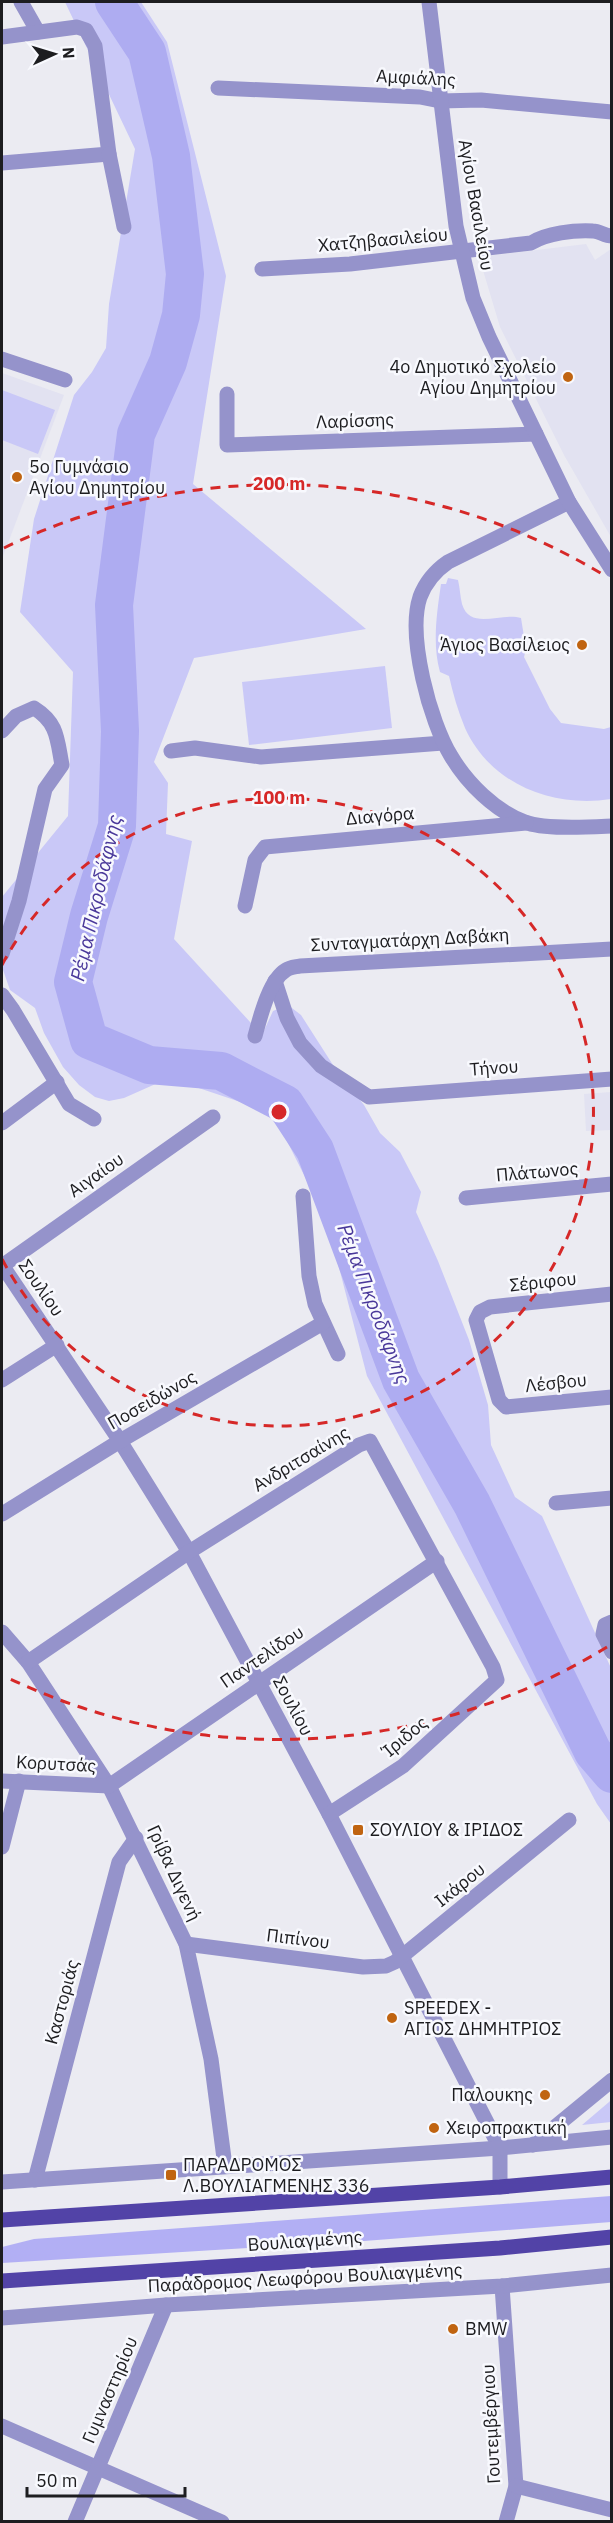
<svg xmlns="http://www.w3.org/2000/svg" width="613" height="2523" viewBox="0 0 613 2523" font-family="'IBM Plex Sans',sans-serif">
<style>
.built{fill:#e2e2f1}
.green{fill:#c9c8f7}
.forest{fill:#b2aff4}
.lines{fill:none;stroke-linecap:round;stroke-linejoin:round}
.river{stroke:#aeacf1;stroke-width:38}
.pedestrian{stroke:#9593cb;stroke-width:15}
.minor{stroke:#9593cb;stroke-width:15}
.tertiary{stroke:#9593cb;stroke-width:15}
.primary{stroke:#5243a7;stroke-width:15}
.ring{fill:none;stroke:#d62828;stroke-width:3;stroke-dasharray:10 8}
.poi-dot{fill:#c06411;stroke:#f8f9fe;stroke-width:2}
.labels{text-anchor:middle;stroke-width:5;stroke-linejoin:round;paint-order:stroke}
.street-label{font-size:18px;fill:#1d1d20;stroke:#f8f9fe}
.poi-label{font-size:18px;fill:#1d1d20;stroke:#f8f9fe;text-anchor:start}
.water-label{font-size:20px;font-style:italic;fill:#49389a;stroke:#f8f9fe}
.centre{fill:#d62828;stroke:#f8f9fe;stroke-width:3}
.ring-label{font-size:18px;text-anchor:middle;font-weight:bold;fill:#d62828;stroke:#f8f9fe;stroke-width:5;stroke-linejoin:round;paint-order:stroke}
</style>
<rect width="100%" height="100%" fill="#ebebf2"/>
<!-- built -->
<g class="built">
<polygon points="586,244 595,260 611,249 611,537 564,455 500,327 479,257"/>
<polygon points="2,373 64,395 2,559"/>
<polygon points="611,1092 611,1130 586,1131 584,1094"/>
</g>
<!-- green -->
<g class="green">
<polygon points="65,2 141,2 167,42 226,276 193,484 366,629 194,658 154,762 168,783 166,834 192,841 174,939 262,1035 273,1011 288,1005 301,1015 333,1065 364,1105 380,1133 400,1152 421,1192 416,1212 438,1261 469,1340 488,1405 491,1445 515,1497 542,1516 611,1668 611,1824 597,1804 367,1376 327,1221 273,1113 169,1078 124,1098 109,1101 95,1097 79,1085 63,1067 44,1033 35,1008 10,990 2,967 2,897 68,816 73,672 20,612 34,519 74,395 92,372 106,348 109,304 135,149"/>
<polygon points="2,390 55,410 38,454 2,440"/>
<path d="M448,578L458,580C460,588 460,596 462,604C470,631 501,612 521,618L526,649L524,657L550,709L561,723L604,729L611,727V799C553,808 491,785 465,728C458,711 453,694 449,676L440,672C432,644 437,612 441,584H446Z"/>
<polygon points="385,666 392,728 249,745 242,682"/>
<polygon points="611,2100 611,2122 582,2125 609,2102"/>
</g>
<!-- forest -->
<polygon class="forest" points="611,2196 611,2222 364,2241 2,2263 2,2247 34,2239"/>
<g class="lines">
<!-- river -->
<polyline class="river" points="114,2 147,52 171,156 185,274 181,315 168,362 136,434 114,605 120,731 117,826 89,916 73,982 89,1040 149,1065 221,1071 285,1104 315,1150 401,1380 472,1504 593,1752 612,1774"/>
<!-- pedestrian -->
<polyline class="pedestrian" points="171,751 195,748 261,757 443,743"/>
<!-- minor -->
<g class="minor">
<polyline points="21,2 38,32"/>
<polyline points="2,37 77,27 86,30 95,46 109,154 2,163"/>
<polyline points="218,88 420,97 440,101 481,100 612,112"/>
<polyline points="109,154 124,227"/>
<path d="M262,269L350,264L531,243C547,233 574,230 593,231C600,231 604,236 612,236"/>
<polyline points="2,359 65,380"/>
<polyline points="227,394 227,445 536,434"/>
<path d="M569,502L448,562C435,571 426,581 420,597C407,636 430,722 451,756C467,783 495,811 525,822C544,830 590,827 612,826"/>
<path d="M2,731L16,716L34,708C58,723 57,739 62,765L45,789L19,901L2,954"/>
<polyline points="245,906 255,860 265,847 526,823"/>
<polyline points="275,981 287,1018 300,1043 321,1066 369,1097 612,1079"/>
<polyline points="2,995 13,1010 69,1104 94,1119"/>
<path d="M255,1036C260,1018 269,980 286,970C290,967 296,967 300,966L612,949"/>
<polyline points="2,1123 57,1082"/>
<polyline points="303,1196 309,1276 315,1304 338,1354"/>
<polyline points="466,1198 612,1184"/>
<polyline points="2,1265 120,1441 189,1552 329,1814 500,2148 500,2187"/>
<polyline points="2,1266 213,1117"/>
<polyline points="612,1294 490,1307 480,1312 476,1320 499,1400 506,1407 612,1397"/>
<polyline points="2,1380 57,1345"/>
<polyline points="556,1503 612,1498"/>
<polyline points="2,1514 120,1441 323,1323"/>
<polyline points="612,1622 605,1625 603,1634 612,1652"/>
<polyline points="2,1632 28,1662 109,1786 186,1944 211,2059 225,2166"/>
<polyline points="28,1662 189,1552 359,1445 370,1441 493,1667 497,1680 403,1766 329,1814"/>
<polyline points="2,1781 109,1786 437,1561"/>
<polyline points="2,1847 19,1781"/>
<polyline points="186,1944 363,1967 386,1966 395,1962 569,1820"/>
<polyline points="533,2145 612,2080"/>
<polyline points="35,2180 119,1862 136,1838"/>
<polyline points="502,2286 516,2486 506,2522"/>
<polyline points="2,2426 222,2522"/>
<polyline points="516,2486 612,2510"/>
<polyline points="75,2522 166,2305"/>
</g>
<!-- tertiary -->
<g class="tertiary">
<polyline points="429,2 456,226 473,298 489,337 569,502 612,570"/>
<polyline points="2,2182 500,2148 612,2137"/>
<polyline points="2,2318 166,2305 502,2286 612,2275"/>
</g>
<!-- primary -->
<g class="primary">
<polyline points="2,2220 500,2187 612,2177"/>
<polyline points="2,2281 500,2248 612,2237"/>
</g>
</g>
<!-- distance rings -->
<g class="ring">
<path d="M2 965A314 314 0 1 1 2 1259"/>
<path d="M607 1647A628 628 0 0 1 4 1676M4 548A628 628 0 0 1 607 577"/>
</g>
<!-- markers -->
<g class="poi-dot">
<circle cx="568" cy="377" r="6"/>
<circle cx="17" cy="477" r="6"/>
<circle cx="582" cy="645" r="6"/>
<rect x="352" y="1824" width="12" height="12" rx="3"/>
<circle cx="392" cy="2018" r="6"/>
<circle cx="545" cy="2095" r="6"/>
<circle cx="434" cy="2128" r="6"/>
<rect x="165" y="2169" width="12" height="12" rx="3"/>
<circle cx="453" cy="2329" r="6"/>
</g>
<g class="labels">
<!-- street labels -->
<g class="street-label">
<text transform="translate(416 78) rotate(3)" y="6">Αμφιάλης</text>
<text transform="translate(476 205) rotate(80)" y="6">Αγίου Βασιλείου</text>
<text transform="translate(383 240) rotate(-5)" y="6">Χατζηβασιλείου</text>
<text transform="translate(355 421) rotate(-2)" y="6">Λαρίσσης</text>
<text transform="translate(380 816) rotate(-5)" y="6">Διαγόρα</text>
<text transform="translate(410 940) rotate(-3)" y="6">Συνταγματάρχη Δαβάκη</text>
<text transform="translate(494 1068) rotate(-4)" y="6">Τήνου</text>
<text transform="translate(537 1172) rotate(-5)" y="6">Πλάτωνος</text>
<text transform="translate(96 1175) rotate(-35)" y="6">Αιγαίου</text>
<text transform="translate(543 1282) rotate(-6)" y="6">Σέριφου</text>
<text transform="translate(41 1288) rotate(55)" y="6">Σουλίου</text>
<text transform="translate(556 1383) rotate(-6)" y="6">Λέσβου</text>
<text transform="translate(152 1400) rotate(-30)" y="6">Ποσειδώνος</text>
<text transform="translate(301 1459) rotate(-31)" y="6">Ανδριτσαίνης</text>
<text transform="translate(262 1657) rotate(-34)" y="6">Παντελίδου</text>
<text transform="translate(293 1706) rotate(62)" y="6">Σουλίου</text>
<text transform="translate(405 1737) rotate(-40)" y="6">Ίριδος</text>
<text transform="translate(56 1764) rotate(3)" y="6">Κορυτσάς</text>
<text transform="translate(174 1873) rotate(65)" y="6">Γρίβα Διγενή</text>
<text transform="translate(460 1885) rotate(-39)" y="6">Ικάρου</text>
<text transform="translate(298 1939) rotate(7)" y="6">Πιπίνου</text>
<text transform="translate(62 2002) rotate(-75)" y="6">Καστοριάς</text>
<text transform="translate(305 2241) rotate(-4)" y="6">Βουλιαγμένης</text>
<text transform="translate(305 2278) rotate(-3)" y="6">Παράδρομος Λεωφόρου Βουλιαγμένης</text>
<text transform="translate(110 2390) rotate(-67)" y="6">Γυμναστηρίου</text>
<text transform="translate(491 2424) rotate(-93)" y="6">Γουτεμβέργιου</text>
</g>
<!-- poi labels -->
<g class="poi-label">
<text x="556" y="373" text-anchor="end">4ο Δημοτικό Σχολείο<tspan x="556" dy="21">Αγίου Δημητρίου</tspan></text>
<text x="29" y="473">5ο Γυμνάσιο<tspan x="29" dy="21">Αγίου Δημητρίου</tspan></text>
<text x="570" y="651" text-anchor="end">Άγιος Βασίλειος</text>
<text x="370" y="1836">ΣΟΥΛΙΟΥ &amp; ΙΡΙΔΟΣ</text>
<text x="404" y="2014">SPEEDEX -<tspan x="404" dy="21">ΑΓΙΟΣ ΔΗΜΗΤΡΙΟΣ</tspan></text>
<text x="533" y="2101" text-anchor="end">Παλουκης</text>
<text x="446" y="2134">Χειροπρακτική</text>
<text x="183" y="2171">ΠΑΡΑΔΡΟΜΟΣ<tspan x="183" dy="21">Λ.ΒΟΥΛΙΑΓΜΕΝΗΣ 336</tspan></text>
<text x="465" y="2335">BMW</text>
</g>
<!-- water labels -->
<g class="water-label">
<text transform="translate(96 898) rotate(-77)" y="7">Ρέμα Πικροδάφνης</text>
<text transform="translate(374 1304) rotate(69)" y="7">Ρέμα Πικροδάφνης</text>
</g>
</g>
<circle cx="279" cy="1112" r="9" class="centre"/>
<g class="ring-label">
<text x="279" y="490">200 m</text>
<text x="279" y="804">100 m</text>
</g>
<!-- border -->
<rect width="613" height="2523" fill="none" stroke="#1d1d20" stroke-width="6"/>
<!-- north arrow -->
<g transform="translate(54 54) rotate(86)" stroke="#f8f9fe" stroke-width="4.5" paint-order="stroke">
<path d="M0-4.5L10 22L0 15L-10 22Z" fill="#1d1d20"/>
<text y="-9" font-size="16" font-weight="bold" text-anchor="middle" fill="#1d1d20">N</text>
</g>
<!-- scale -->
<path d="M27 2487v9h158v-9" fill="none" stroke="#1d1d20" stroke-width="3"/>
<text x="36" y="2487" font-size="18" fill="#1d1d20" stroke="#f8f9fe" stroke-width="4.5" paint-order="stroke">50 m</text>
</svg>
